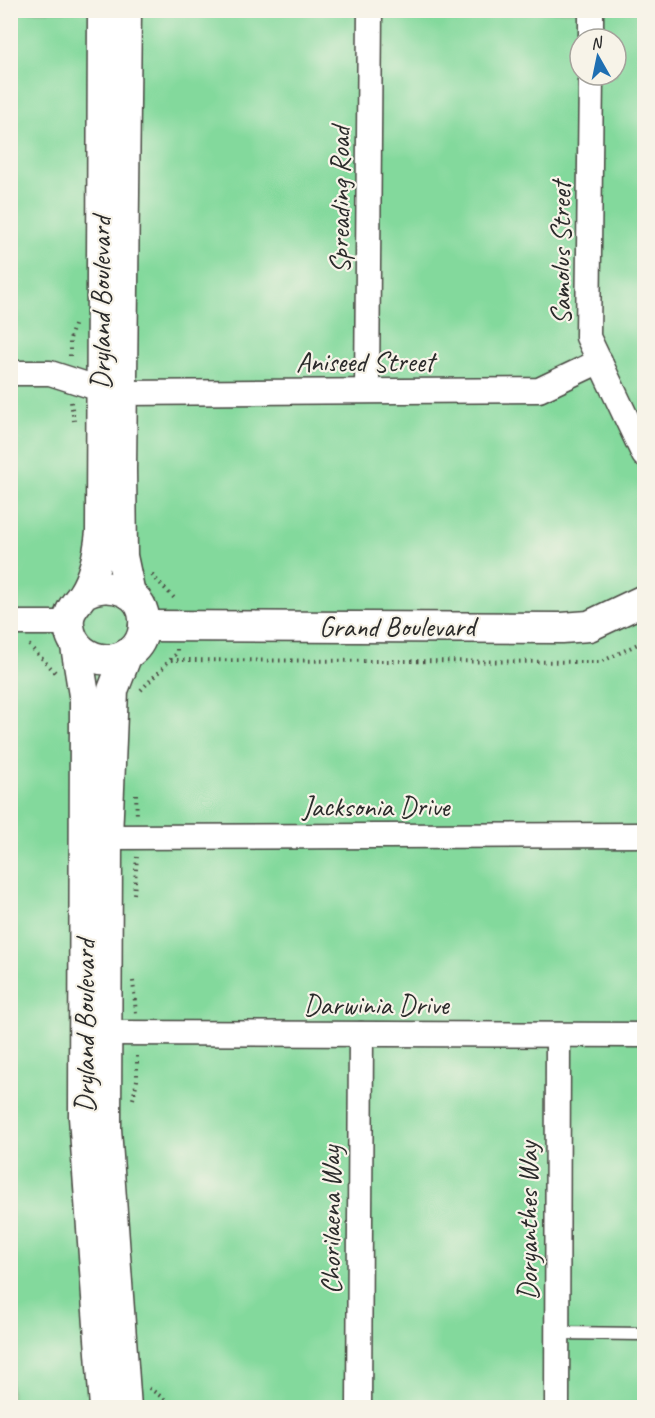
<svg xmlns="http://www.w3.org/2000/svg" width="655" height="1418" viewBox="0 0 655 1418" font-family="Caveat,sans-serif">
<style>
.grass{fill:#83d99c;stroke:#578264;stroke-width:1.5;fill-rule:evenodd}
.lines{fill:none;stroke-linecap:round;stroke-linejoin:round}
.service-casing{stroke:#474641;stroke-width:15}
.minor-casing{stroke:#474641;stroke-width:27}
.tertiary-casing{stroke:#474641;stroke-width:33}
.path{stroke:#474641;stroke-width:4;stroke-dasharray:1.5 4.5;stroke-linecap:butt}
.service{stroke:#fff;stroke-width:12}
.minor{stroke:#fff;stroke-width:24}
.tertiary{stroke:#fff;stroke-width:30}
.labels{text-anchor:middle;stroke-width:4.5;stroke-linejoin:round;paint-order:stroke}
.street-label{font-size:28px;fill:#2b2b2b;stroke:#f7f3e8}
</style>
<rect width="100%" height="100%" fill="#f7f3e8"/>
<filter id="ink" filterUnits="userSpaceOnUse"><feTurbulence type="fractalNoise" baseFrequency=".0167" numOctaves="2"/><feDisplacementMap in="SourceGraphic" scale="12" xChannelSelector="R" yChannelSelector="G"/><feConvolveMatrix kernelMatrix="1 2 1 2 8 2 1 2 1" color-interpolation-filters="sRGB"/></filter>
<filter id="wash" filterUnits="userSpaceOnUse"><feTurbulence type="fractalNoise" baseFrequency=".008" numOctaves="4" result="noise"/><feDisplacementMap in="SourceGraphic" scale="24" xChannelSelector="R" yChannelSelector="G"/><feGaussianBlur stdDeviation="1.35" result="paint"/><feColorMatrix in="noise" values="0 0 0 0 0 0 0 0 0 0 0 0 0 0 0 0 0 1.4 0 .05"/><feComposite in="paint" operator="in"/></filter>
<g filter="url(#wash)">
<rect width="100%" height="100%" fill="#e7e0bc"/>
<!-- grass -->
<path class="grass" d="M11,11H644V1407H11ZM580,39H616V75H580Z"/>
</g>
<g filter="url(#ink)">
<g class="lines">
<!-- service casing -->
<g class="service-casing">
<polyline id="service" points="557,1333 644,1334"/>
</g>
<!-- minor casing -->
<g class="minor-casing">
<g id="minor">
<polyline points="591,39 591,10"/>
<polyline points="591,75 588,337 644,455"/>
<polyline points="10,373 50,373 100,389"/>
<polyline points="367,390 370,10"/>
<polyline points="123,393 539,390 600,361"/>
<polyline points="10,623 69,623"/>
<polyline points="107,837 644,835"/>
<polyline points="106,1033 644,1035"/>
<polyline points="359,1408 361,1034"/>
<polyline points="557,1408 558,1035"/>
</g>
</g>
<!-- tertiary casing -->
<g class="tertiary-casing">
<g id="tertiary">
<polyline points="126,10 121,469 122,556 130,594"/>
<path d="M83,594C110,578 148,592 144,627C139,672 74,669 69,626C67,611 76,605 83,594C94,577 99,551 101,532L103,10"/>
<polyline points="144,626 562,628 589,626 644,600"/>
<polyline points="76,646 85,701 84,1117 105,1408"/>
<polyline points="126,1408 106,1129 107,837 113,690 127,654"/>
</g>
</g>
<!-- path -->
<g class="path">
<polyline points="70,356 70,339 75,322"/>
<polyline points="71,402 74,421"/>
<polyline points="152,575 176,600"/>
<polyline points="29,645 55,672"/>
<polyline points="171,660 601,662 644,641"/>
<polyline points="141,690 177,653 177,649"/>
<polyline points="136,794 137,816"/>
<polyline points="134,894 137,857"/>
<polyline points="133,981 136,1013"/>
<polyline points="133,1099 137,1080 137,1053"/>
<polyline points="149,1388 177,1408"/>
</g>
<!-- service -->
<use href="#service" class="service"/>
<!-- minor -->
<use href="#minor" class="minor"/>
<!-- tertiary -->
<use href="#tertiary" class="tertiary"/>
</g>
</g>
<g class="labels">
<!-- street labels -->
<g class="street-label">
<text transform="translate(339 200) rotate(-90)" y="10">Spreading Road</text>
<text transform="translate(560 253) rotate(-90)" y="10">Samolus Street</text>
<text transform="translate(100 303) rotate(-90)" y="10">Dryland Boulevard</text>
<text x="365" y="371">Aniseed Street</text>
<text x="397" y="636">Grand Boulevard</text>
<text x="376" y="816">Jacksonia Drive</text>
<text x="376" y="1014">Darwinia Drive</text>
<text transform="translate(84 1026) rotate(-90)" y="10">Dryland Boulevard</text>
<text transform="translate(330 1220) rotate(-90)" y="10">Chorilaena Way</text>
<text transform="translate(527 1221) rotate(-90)" y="10">Doryanthes Way</text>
</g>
</g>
<!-- margin -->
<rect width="655" height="1418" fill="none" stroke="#f7f3e8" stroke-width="36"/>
<!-- north arrow -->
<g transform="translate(598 57) rotate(351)"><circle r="28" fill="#f7f3e8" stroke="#a5a39c" stroke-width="1.5"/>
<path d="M0-4.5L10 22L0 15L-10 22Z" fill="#1f6fb2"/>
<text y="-9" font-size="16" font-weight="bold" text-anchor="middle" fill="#2b2b2b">N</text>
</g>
</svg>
